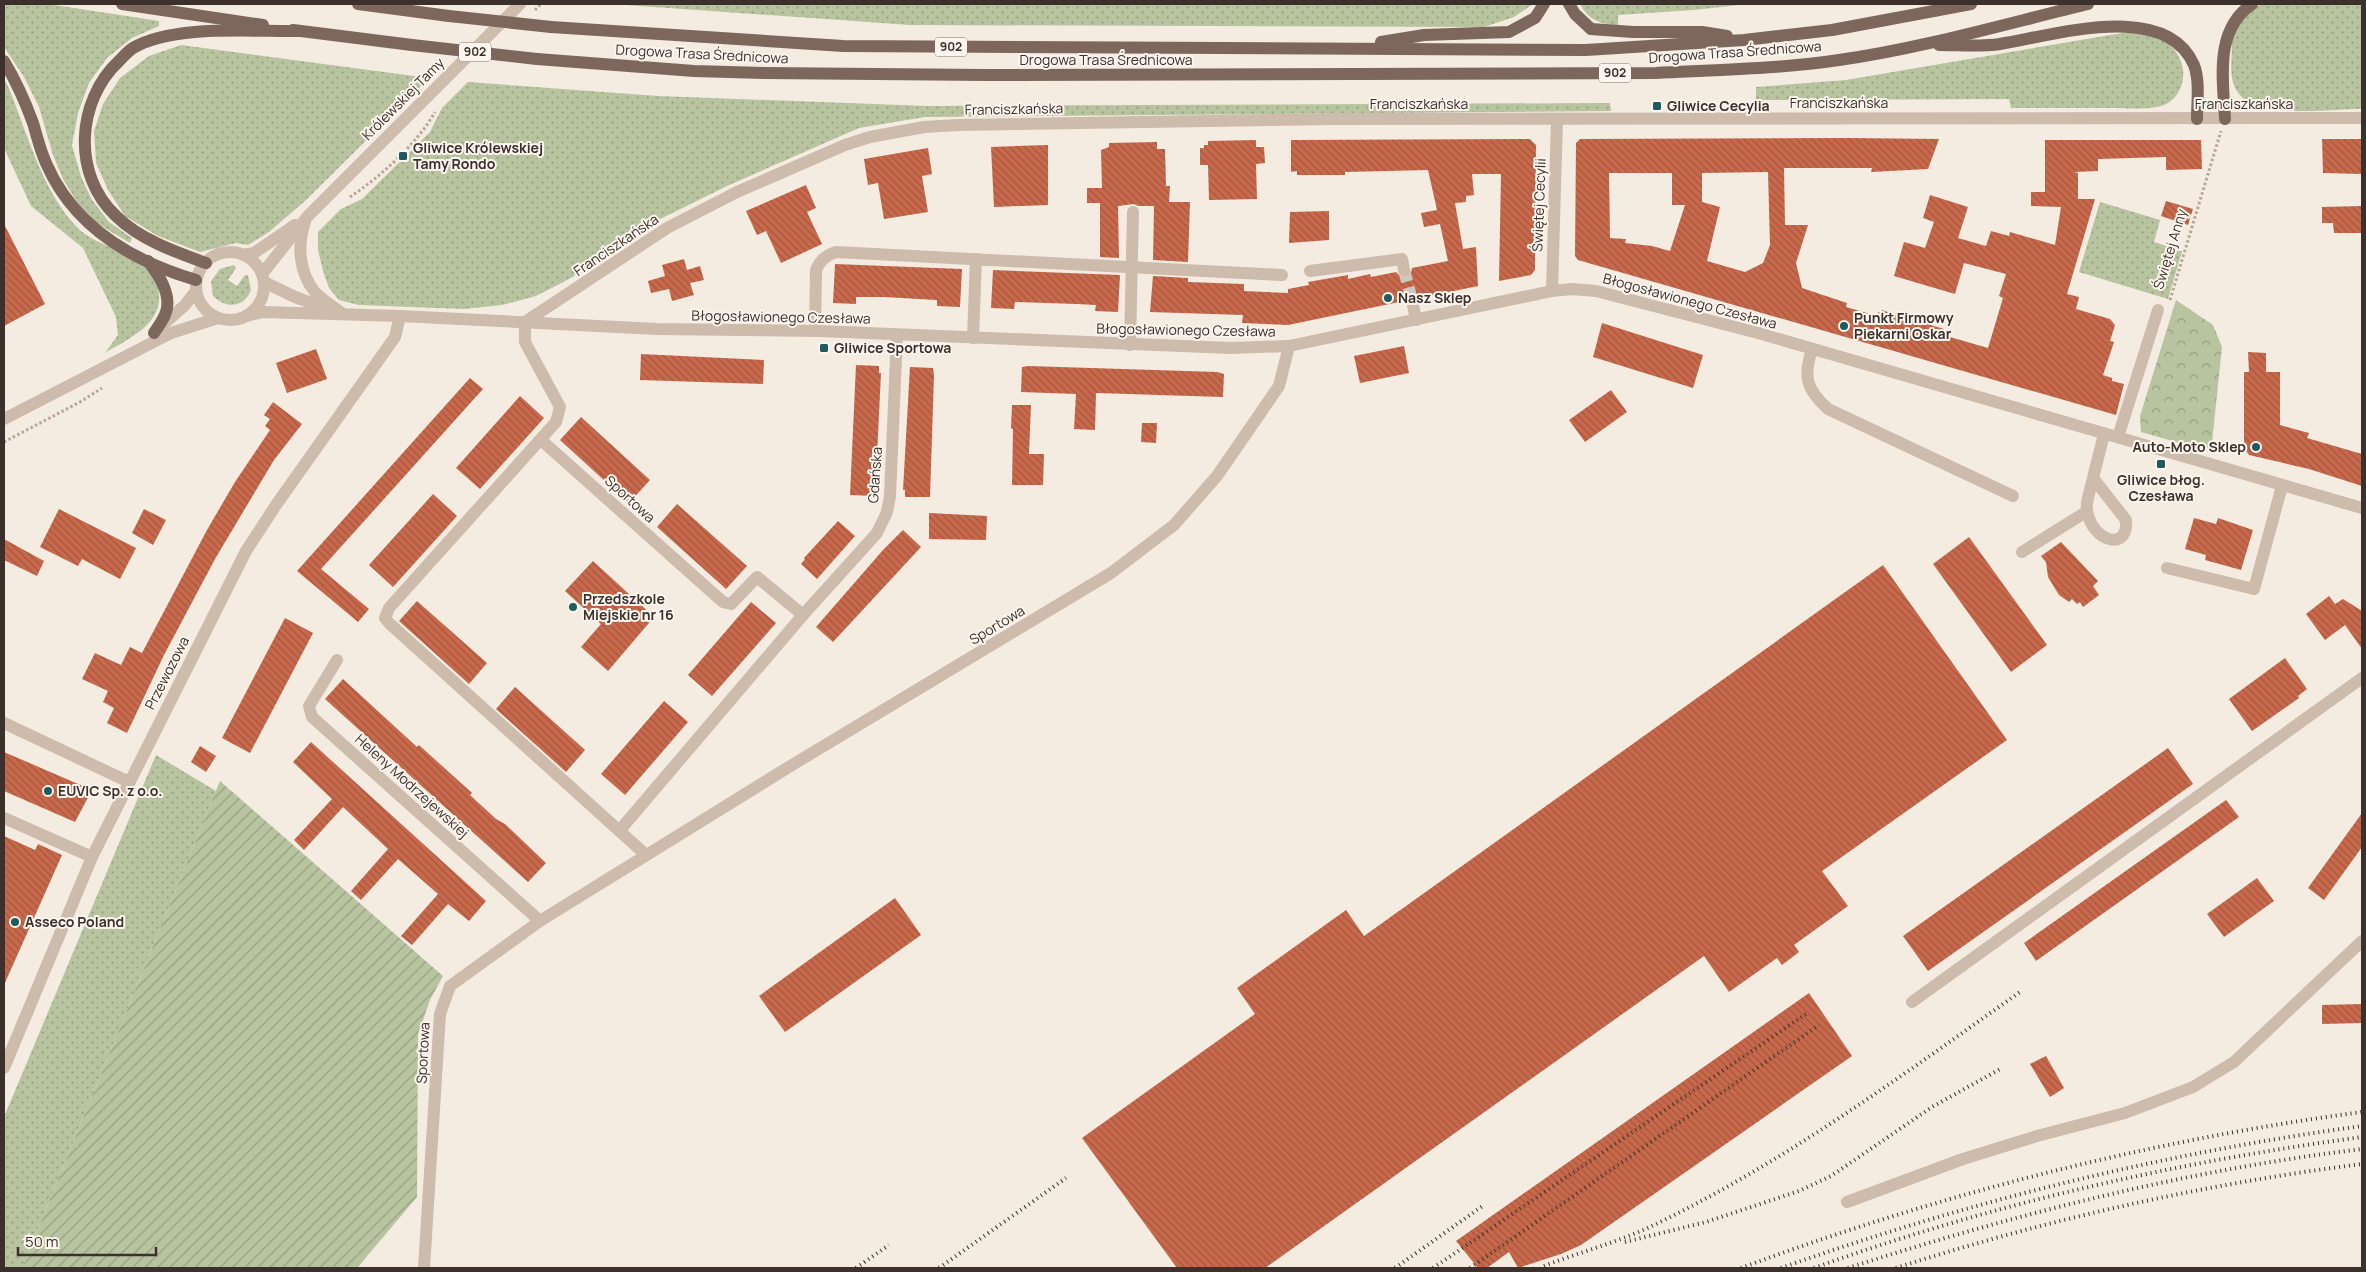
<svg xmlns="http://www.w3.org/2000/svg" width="2366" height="1272" viewBox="0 0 2366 1272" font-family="Manrope,sans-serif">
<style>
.grass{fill:url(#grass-dots)}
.forest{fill:url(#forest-crowns)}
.garden{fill:url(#garden-furrows)}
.building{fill:url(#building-back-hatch);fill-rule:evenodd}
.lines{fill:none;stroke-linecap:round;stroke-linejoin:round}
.minor-tunnel{stroke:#cfc6bd;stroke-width:12;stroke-dasharray:12 6;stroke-linecap:butt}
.path{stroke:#b9a596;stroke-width:3;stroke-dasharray:2.5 2.5;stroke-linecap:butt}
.minor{stroke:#cdbbac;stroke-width:12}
.major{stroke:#7d675c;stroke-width:12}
.rail{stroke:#3b302b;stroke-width:4;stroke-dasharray:1 4;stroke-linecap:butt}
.major-bridge{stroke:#7d675c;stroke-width:12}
.poi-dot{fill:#1f5a5e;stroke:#fbf5ee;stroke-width:2}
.labels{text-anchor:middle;stroke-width:4;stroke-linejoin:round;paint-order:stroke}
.shield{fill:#fbf5ee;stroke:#756b66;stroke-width:1}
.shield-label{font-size:12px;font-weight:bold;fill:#3b302b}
.street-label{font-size:14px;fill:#3b302b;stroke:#fbf5ee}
.poi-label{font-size:14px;font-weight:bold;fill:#3b302b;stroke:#fbf5ee;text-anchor:start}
</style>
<defs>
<pattern id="grass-dots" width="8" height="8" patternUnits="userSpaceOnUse" patternTransform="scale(1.25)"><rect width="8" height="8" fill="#b8c4a0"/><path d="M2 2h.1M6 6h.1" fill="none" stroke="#97a083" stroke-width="1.8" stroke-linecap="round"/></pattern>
<pattern id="forest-crowns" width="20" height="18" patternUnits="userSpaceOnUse" patternTransform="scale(1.25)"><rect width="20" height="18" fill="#b8c4a0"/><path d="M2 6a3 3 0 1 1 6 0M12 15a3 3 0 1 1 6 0" fill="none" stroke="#97a083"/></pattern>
<pattern id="garden-furrows" width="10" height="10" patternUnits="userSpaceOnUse" patternTransform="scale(1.25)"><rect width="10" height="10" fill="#b8c4a0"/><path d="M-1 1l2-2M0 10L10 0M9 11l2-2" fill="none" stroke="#97a083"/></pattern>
<pattern id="building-back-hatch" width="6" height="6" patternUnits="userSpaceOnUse" patternTransform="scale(1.25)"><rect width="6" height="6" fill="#c8694b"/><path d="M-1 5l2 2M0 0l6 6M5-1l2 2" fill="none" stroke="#a4573f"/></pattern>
</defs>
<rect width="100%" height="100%" fill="#f4ebe1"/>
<!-- grass -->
<g class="grass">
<polygon points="4,4 48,4 159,21 159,26 132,38 107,58 89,83 78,113 72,145 81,177 92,200 109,222 132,238 130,243 95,222 77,202 63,179 53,155 39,107 24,77 4,47"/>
<polygon points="611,4 1533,4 1514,17 1484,27 910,25"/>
<path d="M1580,4H1748L1694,10L1618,15V26C1600,23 1589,21 1580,4Z"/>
<path d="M2262,4H2362V109C2333,109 2258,119 2239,94C2228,81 2232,61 2232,45C2233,28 2246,10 2262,4Z"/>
<path d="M2134,31C2155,35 2171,39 2180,59C2188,76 2181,100 2161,106C2146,110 2126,108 2111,108C2078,108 2044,108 2011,108L2009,99L1756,100V87L1846,80Z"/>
<polygon points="181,45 429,78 305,201 269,232 248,245 236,243 200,252 158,236 125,216 108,190 96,163 94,131 103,104 120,78 149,56"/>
<path d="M4,79L8,86C27,132 40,185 73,223C90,244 121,248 142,263C150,269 155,278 158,288C166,323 130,338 105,353L118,335L116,317L83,248L31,206L4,148Z"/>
<polygon points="468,82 658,96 927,106 1610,103 1611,111 925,117 859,128 727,186 648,225 571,278 536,296 502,305 464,309 359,305 339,300 329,288 323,271 318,250 318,232 341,209 362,199 430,132 442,108"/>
<polygon points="2100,202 2160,220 2154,242 2182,251 2168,299 2079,272"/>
<path d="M234,265L236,268L228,280L237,286L245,275H248L251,290C244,308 226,309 213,296L211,281L220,269Z"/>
<polygon points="156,755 216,791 22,1268 4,1268 4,1117"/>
</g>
<!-- forest -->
<polygon class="forest" points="2176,300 2213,325 2222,347 2211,452 2141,432 2140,416"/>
<!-- garden -->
<polygon class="garden" points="220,781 443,976 430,1000 418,1034 417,1197 357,1268 22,1268"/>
<!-- building -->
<g class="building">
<path d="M1848,138L1939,139L1928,169L1871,172L1872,168H1784L1785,225H1808L1796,263L1802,288L1847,303L1846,307L1877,316L1878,312L1881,313L1882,310L1902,317L1903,313L1918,317L1917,321L1944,329L1943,335L1988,348L2003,298L1999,296L2006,274L1964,263L1955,294L1894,276L1904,242L1925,248L1934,222L1923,218L1930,195L1968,207L1958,238L1986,246L1991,231L2009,236L2010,232L2055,245L2061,207L2031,206V192H2045V140H2201L2202,169L2166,170V157L2098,159V171L2074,172L2078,173V199H2095L2067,294L2079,297L2076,309L2110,319L2115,325L2110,341L2114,342L2103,375L2112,378V381L2124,384L2116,415L1578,260L1575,256L1576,143L1580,139ZM1768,172L1770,245L1763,263L1745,272L1707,261L1720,207L1702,202V173ZM1609,173H1672V205H1685L1670,251L1652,246L1625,243L1626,239L1610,238Z"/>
<polygon points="1530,139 1536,145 1535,270 1531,275 1499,281 1501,174 1472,174 1474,195 1466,196 1466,202 1455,203 1463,249 1476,247 1478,286 1420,298 1415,293 1410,292 1405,297 1404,301 1288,325 1242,323 1243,315 1150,312 1153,276 1188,278 1188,282 1244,284 1244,291 1288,293 1288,289 1309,285 1308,282 1348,275 1348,279 1370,274 1371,277 1396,272 1401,277 1406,278 1411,273 1412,268 1448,261 1440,224 1424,227 1421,213 1437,210 1428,170 1345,172 1345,175 1297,175 1297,171 1291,172 1291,140"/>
<polygon points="2322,139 2362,139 2362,174 2323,173"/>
<polygon points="1256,140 1256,147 1264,147 1265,163 1256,164 1257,199 1209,200 1208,165 1200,165 1200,148 1204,148 1204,145 1208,145 1208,141"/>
<polygon points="1157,142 1157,149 1165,149 1166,186 1170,186 1169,202 1190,202 1188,262 1153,260 1154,206 1138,206 1134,204 1118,206 1119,258 1100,257 1100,203 1087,203 1087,188 1102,188 1101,150 1109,147 1109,143"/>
<polygon points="1048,145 1048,205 994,207 991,147"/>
<polygon points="928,148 932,174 922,176 928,212 884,219 878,183 868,185 864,159"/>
<polygon points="806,185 816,208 807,212 822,244 781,263 766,231 757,235 746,211"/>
<polygon points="2166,201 2193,209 2188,225 2161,216"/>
<polygon points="2362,206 2362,233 2334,233 2333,223 2322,223 2322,207"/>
<polygon points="1329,211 1329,240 1289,243 1290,212"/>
<polygon points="4,224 45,304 4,326"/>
<polygon points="684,259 687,270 700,266 704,280 690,283 694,295 672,301 669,289 651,293 648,281 665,276 662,265"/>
<polygon points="835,264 962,269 960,307 937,306 937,300 884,297 856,297 856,304 833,303"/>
<polygon points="993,270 1120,275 1118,312 1095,311 1096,305 1077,304 1015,302 1014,309 991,308"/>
<polygon points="1602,323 1703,355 1693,388 1593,357"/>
<polygon points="1404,346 1409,373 1360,383 1354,356"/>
<polygon points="316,349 327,379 287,393 276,363"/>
<polygon points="2248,352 2266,353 2266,372 2280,372 2280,425 2309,433 2307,438 2362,454 2362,486 2309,469 2249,455 2244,448 2244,372 2249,372"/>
<polygon points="641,354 764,360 763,384 640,380"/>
<polygon points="856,365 879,366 879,373 881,373 875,496 850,495"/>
<polygon points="1028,366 1217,372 1224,374 1223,397 1096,393 1095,430 1074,429 1076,394 1021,392 1022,367"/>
<polygon points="910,367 933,368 934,375 930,497 905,497 905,490 903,490"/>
<polygon points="470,378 483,389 321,569 369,609 358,622 297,571"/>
<polygon points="1611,390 1627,412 1585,442 1569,420"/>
<polygon points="520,396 544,418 480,489 456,468"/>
<polygon points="273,402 302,424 274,460 215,559 164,655 127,733 107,723 114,708 103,702 108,691 82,679 95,653 121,665 130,647 142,653 207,530 235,482 270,430 265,426 270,419 264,415"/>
<polygon points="1012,405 1031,405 1029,454 1044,454 1043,485 1012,485 1013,429 1011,428"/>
<polygon points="581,417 650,480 629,503 560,440"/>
<polygon points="1142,423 1157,423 1156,443 1141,442"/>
<polygon points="433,494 457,516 393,587 369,565"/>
<polygon points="677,504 747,566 726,589 657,527"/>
<polygon points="59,509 136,548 120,579 82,559 78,566 40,547"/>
<polygon points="144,509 166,520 153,545 132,533"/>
<polygon points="929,513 987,516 986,540 929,539"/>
<polygon points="2194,518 2216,524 2218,518 2253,530 2241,570 2205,560 2206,555 2185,549"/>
<polygon points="838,521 855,536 817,579 801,564 805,559 804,558"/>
<polygon points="903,530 921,547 833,642 816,627 883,550"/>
<polygon points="1969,537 2047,645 2011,672 1933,564"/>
<polygon points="4,539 44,561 37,576 4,560"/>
<polygon points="2061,542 2098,581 2093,586 2099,595 2083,607 2080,602 2077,604 2072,599 2069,602 2059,595 2048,577 2046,562 2041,556"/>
<polygon points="593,561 654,617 608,671 581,647 601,624 565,591"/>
<polygon points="1883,565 2007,740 1822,871 1848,906 1794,945 1799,952 1782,965 1777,958 1729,992 1704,956 1265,1268 1177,1268 1082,1138 1255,1014 1237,988 1346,910 1364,936"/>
<polygon points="2329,596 2335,604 2343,599 2362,611 2362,649 2345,625 2325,640 2306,614"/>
<polygon points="417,601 487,663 469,684 399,621"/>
<polygon points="751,602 776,623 712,696 688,675"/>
<polygon points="285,618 313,633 250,753 222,738"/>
<polygon points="2285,658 2307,689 2298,696 2299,698 2252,731 2229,699"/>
<polygon points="343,679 417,747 419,745 472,793 470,795 496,819 505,824 546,863 528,882 325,699"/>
<polygon points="515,687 585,750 566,772 496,709"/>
<polygon points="664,701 688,722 625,795 601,774"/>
<polygon points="311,742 486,901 469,921 448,904 412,945 401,936 438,894 398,859 361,900 351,891 388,849 343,807 304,850 294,840 332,799 293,762"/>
<polygon points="200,746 216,756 206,772 191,762"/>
<polygon points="2168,748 2193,784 1928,971 1903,936"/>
<polygon points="4,752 92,790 75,822 4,791"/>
<polygon points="2226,800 2239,817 2036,961 2024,943"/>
<polygon points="2362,813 2362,847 2324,900 2308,888"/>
<polygon points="4,836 35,850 38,844 62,855 4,985"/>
<polygon points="2257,878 2274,901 2224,937 2207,914"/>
<polygon points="895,898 921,935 785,1032 759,996"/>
<polygon points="1809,993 1852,1056 1581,1245 1561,1254 1518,1268 1509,1252 1487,1268 1478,1268 1456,1241"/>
<polygon points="2362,1004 2362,1023 2322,1024 2322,1005"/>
<polygon points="2046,1056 2064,1088 2050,1097 2030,1064"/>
</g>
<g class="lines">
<!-- minor-tunnel -->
<polyline class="minor-tunnel" points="1404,270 1412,300"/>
<!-- path -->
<g class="path">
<polyline points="535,10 541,4"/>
<path d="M350,197C380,177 417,144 435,112"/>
<polyline points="2170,300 2221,131"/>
<polyline points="4,442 80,402 102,388"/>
</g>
<!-- minor -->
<g class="minor">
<path d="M305,222C297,245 299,273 315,292C323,301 334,307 343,314"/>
<circle cx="230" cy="286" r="34"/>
<polyline points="243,255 254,253 295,225"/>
<polyline points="1310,271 1402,259 1404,270"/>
<polyline points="262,274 308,216 520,4"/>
<polyline points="264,282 295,297 333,311"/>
<polyline points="1552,291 1557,119"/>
<polyline points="1412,300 1416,320"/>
<polyline points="246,316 263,312 400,316 657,329 819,331 1231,348 1289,346 1552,291 1572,289 1596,291 1758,333 2362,508"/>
<polyline points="525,322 667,228 737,192 845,145 870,137 924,127 958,125 1335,119 2362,118"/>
<polyline points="525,322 525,342 560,407 556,422 389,608 385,618 390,624 646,855"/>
<polyline points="157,330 185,305 196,291"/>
<path d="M815,331L816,270C820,260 826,255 836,252L1282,275"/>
<polyline points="973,338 976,259"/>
<polyline points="1130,345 1133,212"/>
<path d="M1812,349C1803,377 1806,389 1828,409L2013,496"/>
<polyline points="4,419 171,333 218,318"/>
<polyline points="2118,437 2158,310"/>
<polyline points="541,440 723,602 731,604 757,577 803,615"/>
<path d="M2093,478L2126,520C2129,556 2084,538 2087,502L2104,434"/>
<polyline points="2022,552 2086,512"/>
<polyline points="2167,568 2254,589 2282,486"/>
<polyline points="337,660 309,706 312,717 540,921"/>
<polyline points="4,723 129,782"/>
<polyline points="4,818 92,857"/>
<polyline points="620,830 803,615 877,533 887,512 890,496 897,335"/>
<polyline points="1912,1002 2362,678"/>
<polyline points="4,1068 92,857 246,551 276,505 395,337 400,316"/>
<polyline points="1847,1202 1963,1159 2037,1136 2125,1113 2193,1087 2234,1062 2362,941"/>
<polyline points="424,1268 440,1014 450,986 540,921 797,762 1111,573 1174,525 1217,476 1279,386 1289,346"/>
</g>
<!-- major -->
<g class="major">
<polyline points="122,4 263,25"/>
<polyline points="358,4 449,16"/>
<polyline points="1569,4 1575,14 1591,29 1633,32 1702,32 1727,36"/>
<polyline points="551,27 843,46 1586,50 1744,40 1832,30 1971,4"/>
<polyline points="293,30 412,45"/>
<polyline points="1381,42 1424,35 1509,32 1535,18 1544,4"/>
<path d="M1939,45C1959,45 1981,47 2000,44C2056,35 2166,0 2194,65C2200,81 2197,102 2197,119"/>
<path d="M537,59L694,71L765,73L985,75L1656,73C1717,70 1778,69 1839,60C1923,48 2005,24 2088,4"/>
<path d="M4,61C16,81 25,101 33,123C37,136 40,150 46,163C73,226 132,261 196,280"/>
<path d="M2225,119C2223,79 2214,30 2252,4"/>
<path d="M148,261C158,274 172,294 166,312C164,319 158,327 154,333"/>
<path d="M206,263C175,252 139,239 116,216C72,175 76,101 119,61C123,57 128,51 133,48C174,24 253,32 300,31"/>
</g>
<!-- rail -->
<g class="rail">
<polyline points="1625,1242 1706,1222 1799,1191 1831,1176 1932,1107 2002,1068"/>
<path d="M1544,1266C1580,1252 1619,1242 1654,1225C1785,1162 1901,1076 2020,992"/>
<polyline points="856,1268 889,1245"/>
<polyline points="939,1268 1066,1178"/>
<polyline points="1395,1268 1484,1205"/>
<polyline points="1433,1268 1809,1012"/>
<polyline points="1470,1268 1819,1025"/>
<path d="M1741,1268C1940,1194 2151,1140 2362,1112"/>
<path d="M1781,1268C1970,1201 2164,1153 2362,1126"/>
<path d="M1814,1268C1991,1204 2176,1162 2362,1137"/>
<path d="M1848,1268C2016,1214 2187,1170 2362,1149"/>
<path d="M1896,1268C2048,1219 2204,1184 2362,1164"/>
</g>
<!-- major-bridge -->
<g class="major-bridge">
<polyline points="449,16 551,27"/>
<polyline points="412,45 537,59"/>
</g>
</g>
<!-- markers -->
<g class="poi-dot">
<rect x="1652" y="101" width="10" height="10" rx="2.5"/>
<rect x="398" y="151" width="10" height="10" rx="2.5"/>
<circle cx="1388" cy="298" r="5"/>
<circle cx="1844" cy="326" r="5"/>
<rect x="819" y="343" width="10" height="10" rx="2.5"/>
<circle cx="2256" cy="447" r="5"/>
<rect x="2156" y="459" width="10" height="10" rx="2.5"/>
<circle cx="573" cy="607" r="5"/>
<circle cx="48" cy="791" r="5"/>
<circle cx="15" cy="922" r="5"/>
</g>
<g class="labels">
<!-- shield labels -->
<g class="shield">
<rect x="935" y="37.5" width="32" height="19" rx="4"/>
<rect x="459" y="42.5" width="32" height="19" rx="4"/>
<rect x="1599" y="63.5" width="32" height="19" rx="4"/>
</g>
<g class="shield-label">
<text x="951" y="51">902</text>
<text x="475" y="56">902</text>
<text x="1615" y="77">902</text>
</g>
<!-- street labels -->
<g class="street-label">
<text transform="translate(1735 52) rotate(-4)" y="5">Drogowa Trasa Średnicowa</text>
<text transform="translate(702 54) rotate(3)" y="5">Drogowa Trasa Średnicowa</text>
<text x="1106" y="65">Drogowa Trasa Średnicowa</text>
<text transform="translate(403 99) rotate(-45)" y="5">Królewskiej Tamy</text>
<text x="1839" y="108">Franciszkańska</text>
<text x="1419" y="109">Franciszkańska</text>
<text x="2244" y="109">Franciszkańska</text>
<text transform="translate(1014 109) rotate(-1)" y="5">Franciszkańska</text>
<text transform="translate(1539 205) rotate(-88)" y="5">Świętej Cecylii</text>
<text transform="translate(616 245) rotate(-34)" y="5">Franciszkańska</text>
<text transform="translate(2170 249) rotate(-73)" y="5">Świętej Anny</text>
<text transform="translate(1690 301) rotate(15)" y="5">Błogosławionego Czesława</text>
<text transform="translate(781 317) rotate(1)" y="5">Błogosławionego Czesława</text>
<text transform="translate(1186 330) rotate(1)" y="5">Błogosławionego Czesława</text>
<text transform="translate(875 475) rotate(-86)" y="5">Gdańska</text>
<text transform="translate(630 499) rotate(42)" y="5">Sportowa</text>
<text transform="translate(997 625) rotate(-31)" y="5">Sportowa</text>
<text transform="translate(167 673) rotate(-63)" y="5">Przewozowa</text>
<text transform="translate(412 786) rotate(42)" y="5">Heleny Modrzejewskiej</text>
<text transform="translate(423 1053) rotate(-87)" y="5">Sportowa</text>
</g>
<!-- poi labels -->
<g class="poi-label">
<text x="1667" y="111">Gliwice Cecylia</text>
<text x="413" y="153">Gliwice Królewskiej<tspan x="413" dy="16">Tamy Rondo</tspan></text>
<text x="1398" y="303">Nasz Sklep</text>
<text x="1854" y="323">Punkt Firmowy<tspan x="1854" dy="16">Piekarni Oskar</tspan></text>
<text x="834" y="353">Gliwice Sportowa</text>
<text x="2246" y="452" text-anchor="end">Auto-Moto Sklep</text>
<text x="2161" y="485" text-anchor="middle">Gliwice błog.<tspan x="2161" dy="16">Czesława</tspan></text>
<text x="583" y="604">Przedszkole<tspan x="583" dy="16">Miejskie nr 16</tspan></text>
<text x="58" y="796">EUVIC Sp. z o.o.</text>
<text x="25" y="927">Asseco Poland</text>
</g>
</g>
<!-- border -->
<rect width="2366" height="1272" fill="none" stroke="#3b302b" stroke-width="10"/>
<!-- scale -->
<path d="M18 1247v8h138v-8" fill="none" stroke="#3b302b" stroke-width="2.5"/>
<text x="25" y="1247" font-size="15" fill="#3b302b" stroke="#fbf5ee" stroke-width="4" paint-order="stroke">50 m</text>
</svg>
